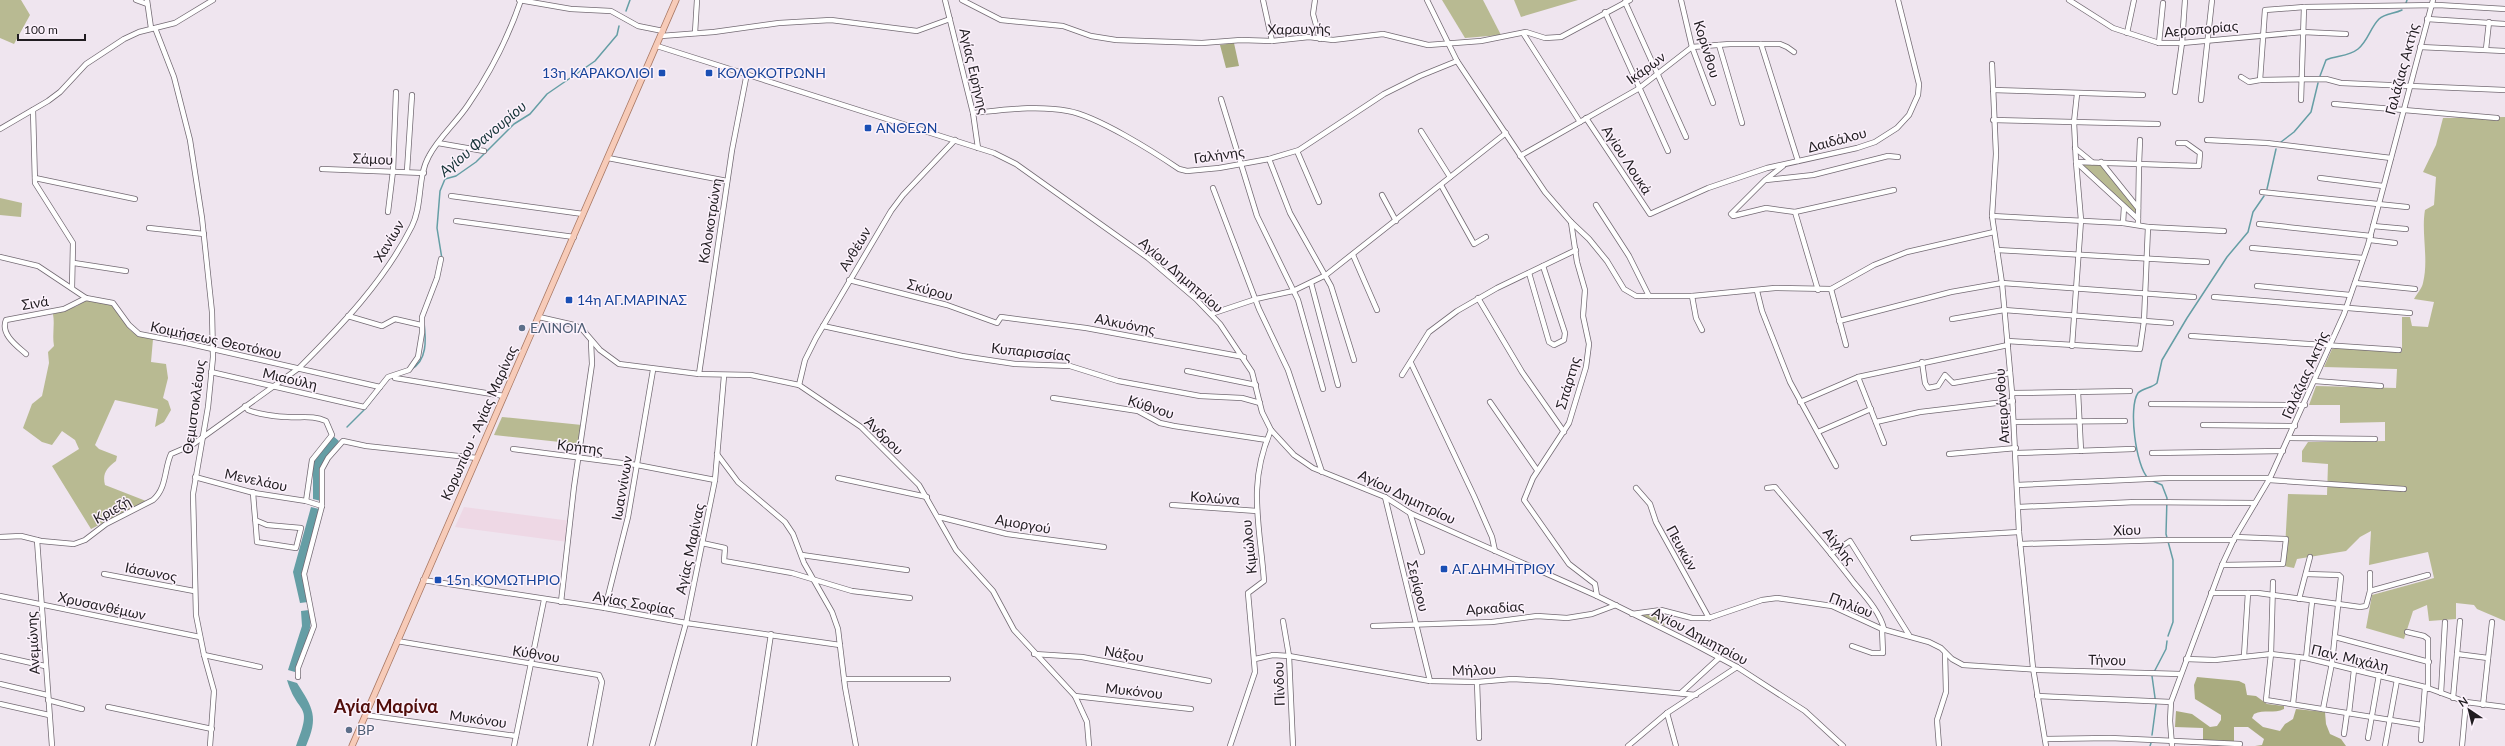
<svg xmlns="http://www.w3.org/2000/svg" width="2505" height="746" viewBox="0 0 2505 746" font-family="Lato,sans-serif">
<style>
.commercial{fill:#eed8e5}
.green{fill:#b8ba92}
.forest{fill:#a9ab7f}
.water{fill:#659ea5}
.lines{fill:none;stroke-linecap:round;stroke-linejoin:round}
.stream{stroke:#659ea5;stroke-width:1.5}
.minor-casing{stroke:#736a73;stroke-width:6}
.major-casing{stroke:#a87864;stroke-width:7}
.minor{stroke:#fff;stroke-width:4.5}
.major{stroke:#f7cbb8;stroke-width:5.5}
.transit-dot{fill:#1a4fb4;stroke:#fcf2fc;stroke-width:1.5}
.service-dot{fill:#5c6f8a;stroke:#fcf2fc;stroke-width:1.5}
.labels{text-anchor:middle;stroke-width:3;stroke-linejoin:round;paint-order:stroke}
.street-label{font-size:14px;fill:#201c20;stroke:#fcf2fc}
.transit-label{font-size:14px;fill:#164399;stroke:#fcf2fc;text-anchor:start}
.service-label{font-size:14px;fill:#4e5e75;stroke:#fcf2fc;text-anchor:start}
.water-label{font-size:15px;font-style:italic;fill:#153337;stroke:#fcf2fc}
.district-label{font-size:18px;font-weight:bold;fill:#510d0a;stroke:#fcf2fc}
</style>
<rect width="100%" height="100%" fill="#efe5ef"/>
<!-- commercial -->
<polygon class="commercial" points="464,507 571,521 568,542 455,527"/>
<!-- green -->
<g class="green">
<polygon points="0,0 21,0 30,15 14,44 0,38"/>
<polygon points="1442,0 1483,0 1501,35 1465,38"/>
<polygon points="1514,0 1578,0 1521,17"/>
<path d="M2505,117V621L2477,609L2474,605L2456,603V619L2429,621L2427,605L2413,611L2404,639L2366,628L2372,595L2434,578L2428,552L2369,565L2371,531L2360,537L2346,551L2297,559L2294,568L2284,566L2288,494L2327,495L2328,464L2302,462V451L2308,442L2385,441V422L2340,423V405H2309L2316,386L2396,388L2397,369L2324,367L2332,349L2337,348L2402,352V317H2410L2412,326L2428,327L2434,302L2414,299C2417,294 2422,288 2423,283C2429,259 2421,233 2425,210L2434,205L2436,177L2423,172L2436,145L2443,118Z"/>
<polygon points="2080,164 2100,164 2136,209 2136,215"/>
<polygon points="0,198 22,203 21,217 0,215"/>
<path d="M86,300C93,302 101,302 108,304C129,313 117,334 153,339L151,362L166,364L168,378L163,398L168,401L171,410L164,422L155,427L158,409L115,400L95,445L99,449L117,456L116,461C107,468 102,473 105,485L146,501L91,529L52,466L79,449L75,440L62,431L52,445L42,442L23,428L32,404L42,396L49,363L48,352L54,346C52,334 55,325 53,314L77,306Z"/>
<polygon points="502,417 582,425 579,444 494,435"/>
<polygon points="1660,614 1665,626 1641,615"/>
</g>
<!-- forest -->
<g class="forest">
<polygon points="1234,43 1239,66 1226,68 1220,45"/>
<path d="M2197,677L2239,681L2245,684L2247,695L2256,696L2267,704L2284,706V709C2274,714 2264,709 2254,714L2252,718L2263,727L2280,731L2285,724L2293,719L2296,709L2325,712L2326,724L2330,734L2341,739L2346,746H2255L2262,745L2264,739L2248,727H2234V742L2203,740V728L2175,727L2176,711L2192,714L2210,727L2217,726L2221,720V715L2195,699L2194,685Z"/>
</g>
<!-- water -->
<g class="water">
<polygon points="333,436 339,441 324,461 321,501 313,499 313,462"/>
<polygon points="311,507 319,509 304,568 308,602 300,603 293,572"/>
<path d="M309,610C315,632 301,651 295,672L288,670L302,626L301,611Z"/>
<path d="M287,680L297,683C313,708 319,717 306,746H296C314,701 298,717 287,680Z"/>
</g>
<g class="lines">
<!-- stream -->
<g class="stream">
<polyline points="2406,3 2407,0"/>
<polyline points="626,11 630,0"/>
<path d="M2320,76L2326,60C2336,55 2348,57 2358,49C2368,41 2370,28 2379,19C2385,13 2394,14 2402,10"/>
<polyline points="2281,142 2294,132 2311,112 2318,83"/>
<polyline points="2267,189 2276,149"/>
<polyline points="442,259 437,228 440,191 445,179 456,176 476,162 514,124 530,114 547,94 595,61 617,35 619,26"/>
<path d="M410,370C428,361 426,339 424,322"/>
<polyline points="368,405 381,389"/>
<polyline points="347,427 366,408"/>
<path d="M2148,478C2136,467 2128,407 2138,393C2143,388 2152,388 2157,383L2162,360L2187,318L2227,257L2248,232L2253,212L2264,196"/>
<polyline points="2153,481 2162,485 2167,498 2166,534 2173,560 2173,622 2168,636"/>
<polyline points="2152,735 2156,705 2152,676 2166,649 2167,641"/>
<polyline points="2150,746 2151,743"/>
</g>
<!-- minor casing -->
<g class="minor-casing">
<g id="minor">
<polyline points="136,0 147,4"/>
<polyline points="147,0 151,28"/>
<polyline points="519,0 571,9 611,11 638,26 663,31"/>
<polyline points="945,0 973,113 978,148"/>
<polyline points="962,0 1001,20 1063,26 1091,36 1116,40 1202,43 1241,40 1272,41 1309,37 1333,40 1383,34 1428,45 1481,41 1526,32 1545,38 1561,37 1630,0"/>
<polyline points="1263,0 1272,41"/>
<polyline points="1315,0 1313,14 1320,39"/>
<polyline points="1427,0 1457,61 1469,79 1545,192 1571,222 1577,262 1585,290 1583,316 1589,344 1586,367 1569,423 1533,478 1524,500 1569,564 1595,584 1597,596"/>
<polyline points="1681,0 1692,47 1713,103"/>
<polyline points="2069,0 2113,28 2159,43 2182,43 2303,32 2346,34"/>
<polyline points="1625,2 1686,137"/>
<polyline points="2304,7 2265,10 2260,80 2326,79 2341,83 2505,90"/>
<polyline points="1605,12 1668,151"/>
<polyline points="2427,19 2505,24"/>
<polyline points="155,28 174,77 190,140 202,218 212,312 213,357 208,407 193,494 196,615 204,655 214,691 210,746"/>
<polyline points="695,33 697,0"/>
<polyline points="1523,33 1580,122"/>
<polyline points="2127,33 2134,0"/>
<polyline points="661,36 714,32 779,23 831,20 917,31 950,19"/>
<polyline points="2159,43 2163,3"/>
<polyline points="1761,44 1798,161"/>
<polyline points="1719,45 1742,123"/>
<polyline points="657,46 994,153 1016,164 1148,258 1196,299 1220,324 1252,372 1262,412 1271,430 1294,455 1313,468 1385,497 1410,513 1597,596 1692,643 1737,667 1805,711 1843,746"/>
<polyline points="2420,47 2505,51"/>
<polyline points="2486,49 2489,22"/>
<polyline points="1992,64 1996,154 1992,216 2002,283 2012,393 2019,532 2033,668 2046,746"/>
<polyline points="2241,77 2249,82 2260,80"/>
<polyline points="1993,90 2143,95"/>
<polyline points="2175,92 2182,43 2185,0"/>
<polyline points="2077,94 2074,122 2076,162 2138,219"/>
<polyline points="1221,99 1257,216 1298,300 1323,389"/>
<polyline points="2201,100 2212,0"/>
<polyline points="2301,100 2304,7 2438,5 2505,9"/>
<polyline points="2334,104 2497,118"/>
<polyline points="33,110 35,183 73,243 72,288"/>
<path d="M973,113C1004,110 1037,105 1068,111C1097,116 1154,152 1179,169L1187,171L1219,168L1269,159L1299,150L1384,94L1420,76L1457,61"/>
<polyline points="1586,118 1650,214 1708,188 1767,168 1857,148 1875,142 1897,128 1909,115 1918,95 1919,84 1898,0"/>
<polyline points="1993,120 2158,124"/>
<polyline points="0,129 48,101 60,92 86,64 124,39 139,32 175,23 213,0"/>
<polyline points="1421,131 1450,177"/>
<polyline points="2140,140 2139,164 2199,166 2200,153 2186,143 2178,143"/>
<polyline points="2207,140 2267,143 2391,158"/>
<polyline points="438,143 484,151"/>
<polyline points="2075,148 2092,162"/>
<polyline points="1297,151 1319,202"/>
<polyline points="1520,156 1638,89 1692,47 1730,44 1780,44 1787,47 1794,52"/>
<polyline points="608,158 727,181"/>
<polyline points="1269,159 1290,213 1331,286 1354,360"/>
<polyline points="2101,162 2138,208"/>
<polyline points="1783,166 1765,180 1731,214 1733,216 1766,208 1795,212 1894,190"/>
<polyline points="322,169 424,173"/>
<polyline points="407,171 412,95"/>
<polyline points="35,178 135,199"/>
<polyline points="2320,178 2383,186"/>
<polyline points="1766,180 1813,175 1888,156 1898,157"/>
<polyline points="1441,185 1474,244 1486,237"/>
<polyline points="1213,188 1259,309 1288,370 1322,472"/>
<polyline points="2262,192 2407,207"/>
<polyline points="1382,195 1396,221"/>
<polyline points="451,196 583,214"/>
<polyline points="1596,205 1629,256 1649,296"/>
<polyline points="388,212 393,171 396,92"/>
<polyline points="1795,212 1818,290"/>
<polyline points="1992,216 2123,223 2148,227 2144,321 2140,349 2007,341"/>
<polyline points="456,221 574,237"/>
<polyline points="1571,222 1589,239 1607,261 1624,289 1636,296 1692,296 1775,288 1831,289 1874,265 1907,252 1994,232"/>
<polyline points="2123,223 2124,207"/>
<polyline points="2259,224 2371,236"/>
<polyline points="2373,226 2406,229"/>
<polyline points="2148,227 2224,231"/>
<polyline points="149,228 204,234"/>
<polyline points="2370,240 2395,243"/>
<polyline points="2252,248 2363,258"/>
<polyline points="1997,250 2207,262"/>
<polyline points="1353,255 1377,310"/>
<polyline points="0,257 38,266 86,298 113,303 129,325 139,334 186,343 380,387"/>
<polyline points="74,263 126,271"/>
<polyline points="1529,273 1549,342 1554,345 1564,340 1565,333 1543,266"/>
<polyline points="849,280 947,305 997,323 1001,317 1086,328 1244,357"/>
<polyline points="1311,283 1338,385"/>
<polyline points="2355,283 2415,289"/>
<polyline points="2257,286 2350,295"/>
<polyline points="1831,289 1846,345"/>
<polyline points="1757,291 1762,311 1790,382 1836,466"/>
<polyline points="1692,296 1696,318 1702,330"/>
<polyline points="2214,297 2410,313"/>
<polyline points="1478,298 1522,372 1564,432"/>
<polyline points="1211,314 1256,299 1293,291 1326,275 1506,133"/>
<polyline points="348,316 382,326 395,319 421,325"/>
<polyline points="539,317 574,325 582,329 600,350 619,364 699,374 751,375 799,385 861,427 919,485 956,550 993,591 1014,630 1075,696 1087,722 1089,746"/>
<polyline points="1952,319 2004,310 2171,323"/>
<polyline points="1839,321 1951,292 2002,283 2194,297"/>
<polyline points="823,326 962,356 1015,364 1070,366 1118,381 1200,396 1242,398 1260,403"/>
<polyline points="2191,336 2399,350"/>
<polyline points="2072,346 2081,220 2076,162 2139,164 2138,224"/>
<path d="M26,354C17,346 0,334 6,320L64,309L86,298"/>
<polyline points="1922,362 1925,383 1928,388 1938,386 1945,375 1953,383 2010,373"/>
<polyline points="1411,363 1474,496 1492,537 1495,551"/>
<polyline points="1187,371 1256,385"/>
<polyline points="211,372 364,407 388,377 409,370 418,357 422,333 422,317 437,278 441,259"/>
<polyline points="699,374 732,150 747,73"/>
<polyline points="1402,375 1429,332 1457,311 1497,288 1576,250"/>
<polyline points="1858,377 1884,443"/>
<polyline points="395,378 504,396"/>
<polyline points="2315,381 2381,386"/>
<polyline points="799,385 805,360 816,338 891,211 903,195 955,140"/>
<polyline points="2078,392 2081,451"/>
<polyline points="2012,393 2130,391"/>
<polyline points="1053,398 1138,411 1160,423 1174,426 1267,440"/>
<polyline points="1490,402 1537,470"/>
<polyline points="1800,402 1858,377 2008,345"/>
<polyline points="2151,404 2305,405"/>
<path d="M245,406L248,410C257,414 278,417 288,417C302,418 313,415 326,421L332,435L312,460L306,501"/>
<polyline points="1876,422 1920,412 2013,401"/>
<polyline points="2014,422 2125,421"/>
<polyline points="2203,425 2295,426"/>
<polyline points="1818,432 1871,409"/>
<polyline points="2290,438 2375,439"/>
<polyline points="513,449 637,465 715,480"/>
<polyline points="2016,453 2133,449"/>
<polyline points="2152,453 2283,451"/>
<polyline points="717,454 738,482 785,522 793,534 804,563 832,612 838,629 845,687 856,746"/>
<polyline points="1949,454 2016,448"/>
<polyline points="195,477 254,493 306,501 322,506"/>
<polyline points="838,478 927,497"/>
<polyline points="2269,480 2404,489"/>
<polyline points="2017,485 2169,478 2270,478"/>
<polyline points="1636,488 1650,504 1656,522 1709,618"/>
<path d="M1767,488L1775,487C1802,519 1829,550 1854,583C1865,596 1880,612 1884,629"/>
<path d="M253,492C254,509 256,525 257,542L296,548L301,528L267,525L255,520"/>
<polyline points="1385,497 1430,681"/>
<polyline points="1172,505 1257,511"/>
<polyline points="2018,507 2137,502 2255,503"/>
<polyline points="1410,513 1422,552"/>
<polyline points="939,517 1007,534 1104,547"/>
<path d="M0,537L21,536L41,541L74,544L85,540L106,524L153,500C167,488 164,469 171,454L192,445L299,368C341,326 385,280 412,226C423,204 417,177 429,156C439,137 456,123 468,105C490,73 508,38 521,0"/>
<polyline points="1913,538 2019,532"/>
<polyline points="37,540 52,746"/>
<polyline points="702,543 725,548 724,561 792,573 852,591 910,598"/>
<polyline points="2020,544 2167,540 2234,540"/>
<polyline points="1831,554 1850,541 1909,635"/>
<polyline points="802,555 907,570"/>
<polyline points="2222,565 2283,564 2286,539 2235,537"/>
<polyline points="104,574 194,591"/>
<polyline points="2306,574 2339,575 2341,577 2332,663 2323,709"/>
<polyline points="423,580 605,608 686,623 840,645"/>
<polyline points="2273,582 2271,654 2266,700 2422,725 2425,687"/>
<polyline points="2370,591 2370,573"/>
<polyline points="2211,593 2258,593 2360,607 2366,606 2370,591 2428,575"/>
<polyline points="0,596 200,637"/>
<polyline points="2299,599 2310,557"/>
<polyline points="561,602 574,487 592,364 591,342"/>
<polyline points="605,608 628,517 653,370"/>
<polyline points="1632,614 1661,610 1692,618 1709,618 1762,600 1777,598 1791,600 1832,606 1882,629 1929,642 1941,648 1952,659 1963,665 2040,670 2180,674"/>
<polyline points="1283,621 1289,656 1293,746"/>
<polyline points="1373,626 1492,622 1537,616 1567,618 1592,614 1616,605"/>
<polyline points="2407,632 2424,636 2428,639 2428,689"/>
<polyline points="2335,637 2429,662"/>
<polyline points="397,641 599,675 602,682 590,746"/>
<polyline points="1852,646 1872,653 1883,653 1882,629"/>
<polyline points="1034,654 1082,657 1209,681"/>
<polyline points="2457,654 2488,658"/>
<polyline points="204,655 260,667"/>
<polyline points="0,656 45,666"/>
<polyline points="2244,656 2248,593"/>
<polyline points="2306,658 2312,602"/>
<polyline points="1255,659 1273,655 1289,656 1430,681 1477,682 1512,679 1549,681 1696,695"/>
<polyline points="2186,659 2215,660 2271,654 2306,658 2425,687 2466,702 2505,707"/>
<polyline points="298,677 298,668 314,626 304,574 322,506 322,469 328,458 343,441 366,446 477,458"/>
<polyline points="844,679 948,679"/>
<polyline points="1477,682 1479,738"/>
<polyline points="0,684 47,695"/>
<polyline points="1681,693 1719,658"/>
<polyline points="2441,693 2445,622"/>
<polyline points="1075,696 1191,709"/>
<polyline points="2037,696 2171,702"/>
<polyline points="2453,698 2460,621"/>
<polyline points="48,700 82,709"/>
<polyline points="0,704 49,715"/>
<polyline points="2293,704 2298,657"/>
<polyline points="2483,705 2492,622"/>
<polyline points="108,707 212,729"/>
<polyline points="1667,713 1676,746"/>
<polyline points="2349,713 2354,670"/>
<polyline points="365,715 516,736"/>
<polyline points="2344,734 2347,713"/>
<polyline points="2368,738 2379,675"/>
<polyline points="2045,739 2110,738 2240,744"/>
<polyline points="2421,740 2422,725"/>
<polyline points="514,746 544,600"/>
<polyline points="652,746 686,623 715,480 724,376"/>
<polyline points="754,746 771,634"/>
<path d="M1230,746L1255,672L1248,593L1264,581C1260,525 1247,485 1271,430"/>
<polyline points="1628,746 1667,713 1737,667"/>
<polyline points="1939,746 1937,720 1946,692 1945,653"/>
<polyline points="2172,746 2170,721 2171,702 2222,565 2235,537 2270,478 2344,314 2368,245 2433,0"/>
<polyline points="2385,746 2397,680"/>
<polyline points="2462,746 2466,702"/>
</g>
</g>
<!-- major casing -->
<g class="major-casing">
<polyline id="major" points="352,746 676,0"/>
</g>
<!-- minor -->
<use href="#minor" class="minor"/>
<!-- major -->
<use href="#major" class="major"/>
</g>
<!-- markers -->
<g class="transit-dot">
<rect x="658" y="69" width="8" height="8" rx="2"/>
<rect x="705" y="69" width="8" height="8" rx="2"/>
<rect x="864" y="124" width="8" height="8" rx="2"/>
<rect x="565" y="296" width="8" height="8" rx="2"/>
<rect x="1440" y="565" width="8" height="8" rx="2"/>
<rect x="434" y="576" width="8" height="8" rx="2"/>
</g>
<g class="service-dot">
<circle cx="522" cy="328" r="4"/>
<circle cx="349" cy="730" r="4"/>
</g>
<g class="labels">
<!-- street labels -->
<g class="street-label">
<text transform="translate(1299 29) rotate(-1)" y="5">Χαραυγής</text>
<text transform="translate(2201 29) rotate(-5)" y="5">Αεροπορίας</text>
<text transform="translate(1707 49) rotate(73)" y="5">Κορίνθου</text>
<text transform="translate(1646 68) rotate(-36)" y="5">Ικάρων</text>
<text transform="translate(2402 69) rotate(-75)" y="5">Γαλάζιας Ακτής</text>
<text transform="translate(974 71) rotate(77)" y="5">Αγίας Ειρήνης</text>
<text transform="translate(1837 140) rotate(-15)" y="5">Δαιδάλου</text>
<text transform="translate(1219 155) rotate(-8)" y="5">Γαλήνης</text>
<text transform="translate(373 159) rotate(2)" y="5">Σάμου</text>
<text transform="translate(1627 160) rotate(57)" y="5">Αγίου Λουκά</text>
<text transform="translate(710 221) rotate(-81)" y="5">Κολοκοτρώνη</text>
<text transform="translate(389 241) rotate(-59)" y="5">Χανίων</text>
<text transform="translate(855 249) rotate(-59)" y="5">Ανθέων</text>
<text transform="translate(1181 275) rotate(41)" y="5">Αγίου Δημητρίου</text>
<text transform="translate(930 290) rotate(16)" y="5">Σκύρου</text>
<text transform="translate(35 303) rotate(-9)" y="5">Σινά</text>
<text transform="translate(1125 324) rotate(11)" y="5">Αλκυόνης</text>
<text transform="translate(216 340) rotate(12)" y="5">Κοιμήσεως Θεοτόκου</text>
<text transform="translate(1031 352) rotate(6)" y="5">Κυπαρισσίας</text>
<text transform="translate(2305 375) rotate(-66)" y="5">Γαλάζιας Ακτής</text>
<text transform="translate(290 379) rotate(13)" y="5">Μιαούλη</text>
<text transform="translate(1568 383) rotate(-74)" y="5">Σπάρτης</text>
<text transform="translate(2002 406) rotate(-94)" y="5">Απειράνθου</text>
<text transform="translate(194 407) rotate(-82)" y="5">Θεμιστοκλέους</text>
<text transform="translate(1151 407) rotate(18)" y="5">Κύθνου</text>
<text transform="translate(479 423) rotate(-66)" y="5">Κορωπίου - Αγίας Μαρίνας</text>
<text transform="translate(884 436) rotate(44)" y="5">Άνδρου</text>
<text transform="translate(580 447) rotate(7)" y="5">Κρήτης</text>
<text transform="translate(256 480) rotate(12)" y="5">Μενελάου</text>
<text transform="translate(622 488) rotate(-80)" y="5">Ιωαννίνων</text>
<text transform="translate(1407 497) rotate(26)" y="5">Αγίου Δημητρίου</text>
<text transform="translate(1215 498) rotate(4)" y="5">Κολώνα</text>
<text transform="translate(112 510) rotate(-29)" y="5">Κριεζή</text>
<text transform="translate(1023 524) rotate(10)" y="5">Αμοργού</text>
<text transform="translate(2127 530) rotate(-2)" y="5">Χίου</text>
<text transform="translate(1839 546) rotate(51)" y="5">Αίγλης</text>
<text transform="translate(1249 547) rotate(-96)" y="5">Κιμώλου</text>
<text transform="translate(1682 548) rotate(61)" y="5">Πευκών</text>
<text transform="translate(690 549) rotate(-78)" y="5">Αγίας Μαρίνας</text>
<text transform="translate(151 572) rotate(11)" y="5">Ιάσωνος</text>
<text transform="translate(1418 586) rotate(76)" y="5">Σερίφου</text>
<text transform="translate(634 603) rotate(10)" y="5">Αγίας Σοφίας</text>
<text transform="translate(1851 605) rotate(21)" y="5">Πηλίου</text>
<text transform="translate(102 606) rotate(12)" y="5">Χρυσανθέμων</text>
<text transform="translate(1495 608) rotate(-4)" y="5">Αρκαδίας</text>
<text transform="translate(1700 636) rotate(28)" y="5">Αγίου Δημητρίου</text>
<text transform="translate(33 643) rotate(-93)" y="5">Ανεμώνης</text>
<text transform="translate(536 654) rotate(9)" y="5">Κύθνου</text>
<text transform="translate(1124 654) rotate(10)" y="5">Νάξου</text>
<text transform="translate(2350 658) rotate(13)" y="5">Παν. Μιχάλη</text>
<text transform="translate(2107 660) rotate(1)" y="5">Τήνου</text>
<text transform="translate(1474 670) rotate(-2)" y="5">Μήλου</text>
<text transform="translate(1279 684) rotate(-92)" y="5">Πίνδου</text>
<text transform="translate(1134 691) rotate(6)" y="5">Μυκόνου</text>
<text transform="translate(478 719) rotate(8)" y="5">Μυκόνου</text>
</g>
<!-- transit labels -->
<g class="transit-label">
<text x="654" y="78" text-anchor="end">13η ΚΑΡΑΚΟΛΙΘΙ</text>
<text x="717" y="78">ΚΟΛΟΚΟΤΡΩΝΗ</text>
<text x="876" y="133">ΑΝΘΕΩΝ</text>
<text x="577" y="305">14η ΑΓ.ΜΑΡΙΝΑΣ</text>
<text x="1452" y="574">ΑΓ.ΔΗΜΗΤΡΙΟΥ</text>
<text x="446" y="585">15η ΚΟΜΩΤΗΡΙΟ</text>
</g>
<!-- service labels -->
<g class="service-label">
<text x="530" y="333">ΕΛΙΝΟΙΛ</text>
<text x="357" y="735">BP</text>
</g>
<!-- water labels -->
<g class="water-label">
<text transform="translate(483 139) rotate(-40)" y="5">Αγίου Φανουρίου</text>
</g>
<!-- district labels -->
<g class="district-label">
<text x="386" y="713">Αγία Μαρίνα</text>
</g>
</g>
<!-- north arrow -->
<g transform="translate(2469 710) rotate(325)" stroke="#fcf2fc" stroke-width="3" paint-order="stroke">
<path d="M0-3L7 15L0 10L-7 15Z" fill="#201c20"/>
<text y="-6" font-size="11" font-weight="bold" text-anchor="middle" fill="#201c20">N</text>
</g>
<!-- scale -->
<path d="M18 34v6h67v-6" fill="none" stroke="#201c20" stroke-width="2"/>
<text x="24" y="34" font-size="12" fill="#201c20" stroke="#fcf2fc" stroke-width="3" paint-order="stroke">100 m</text>
</svg>
